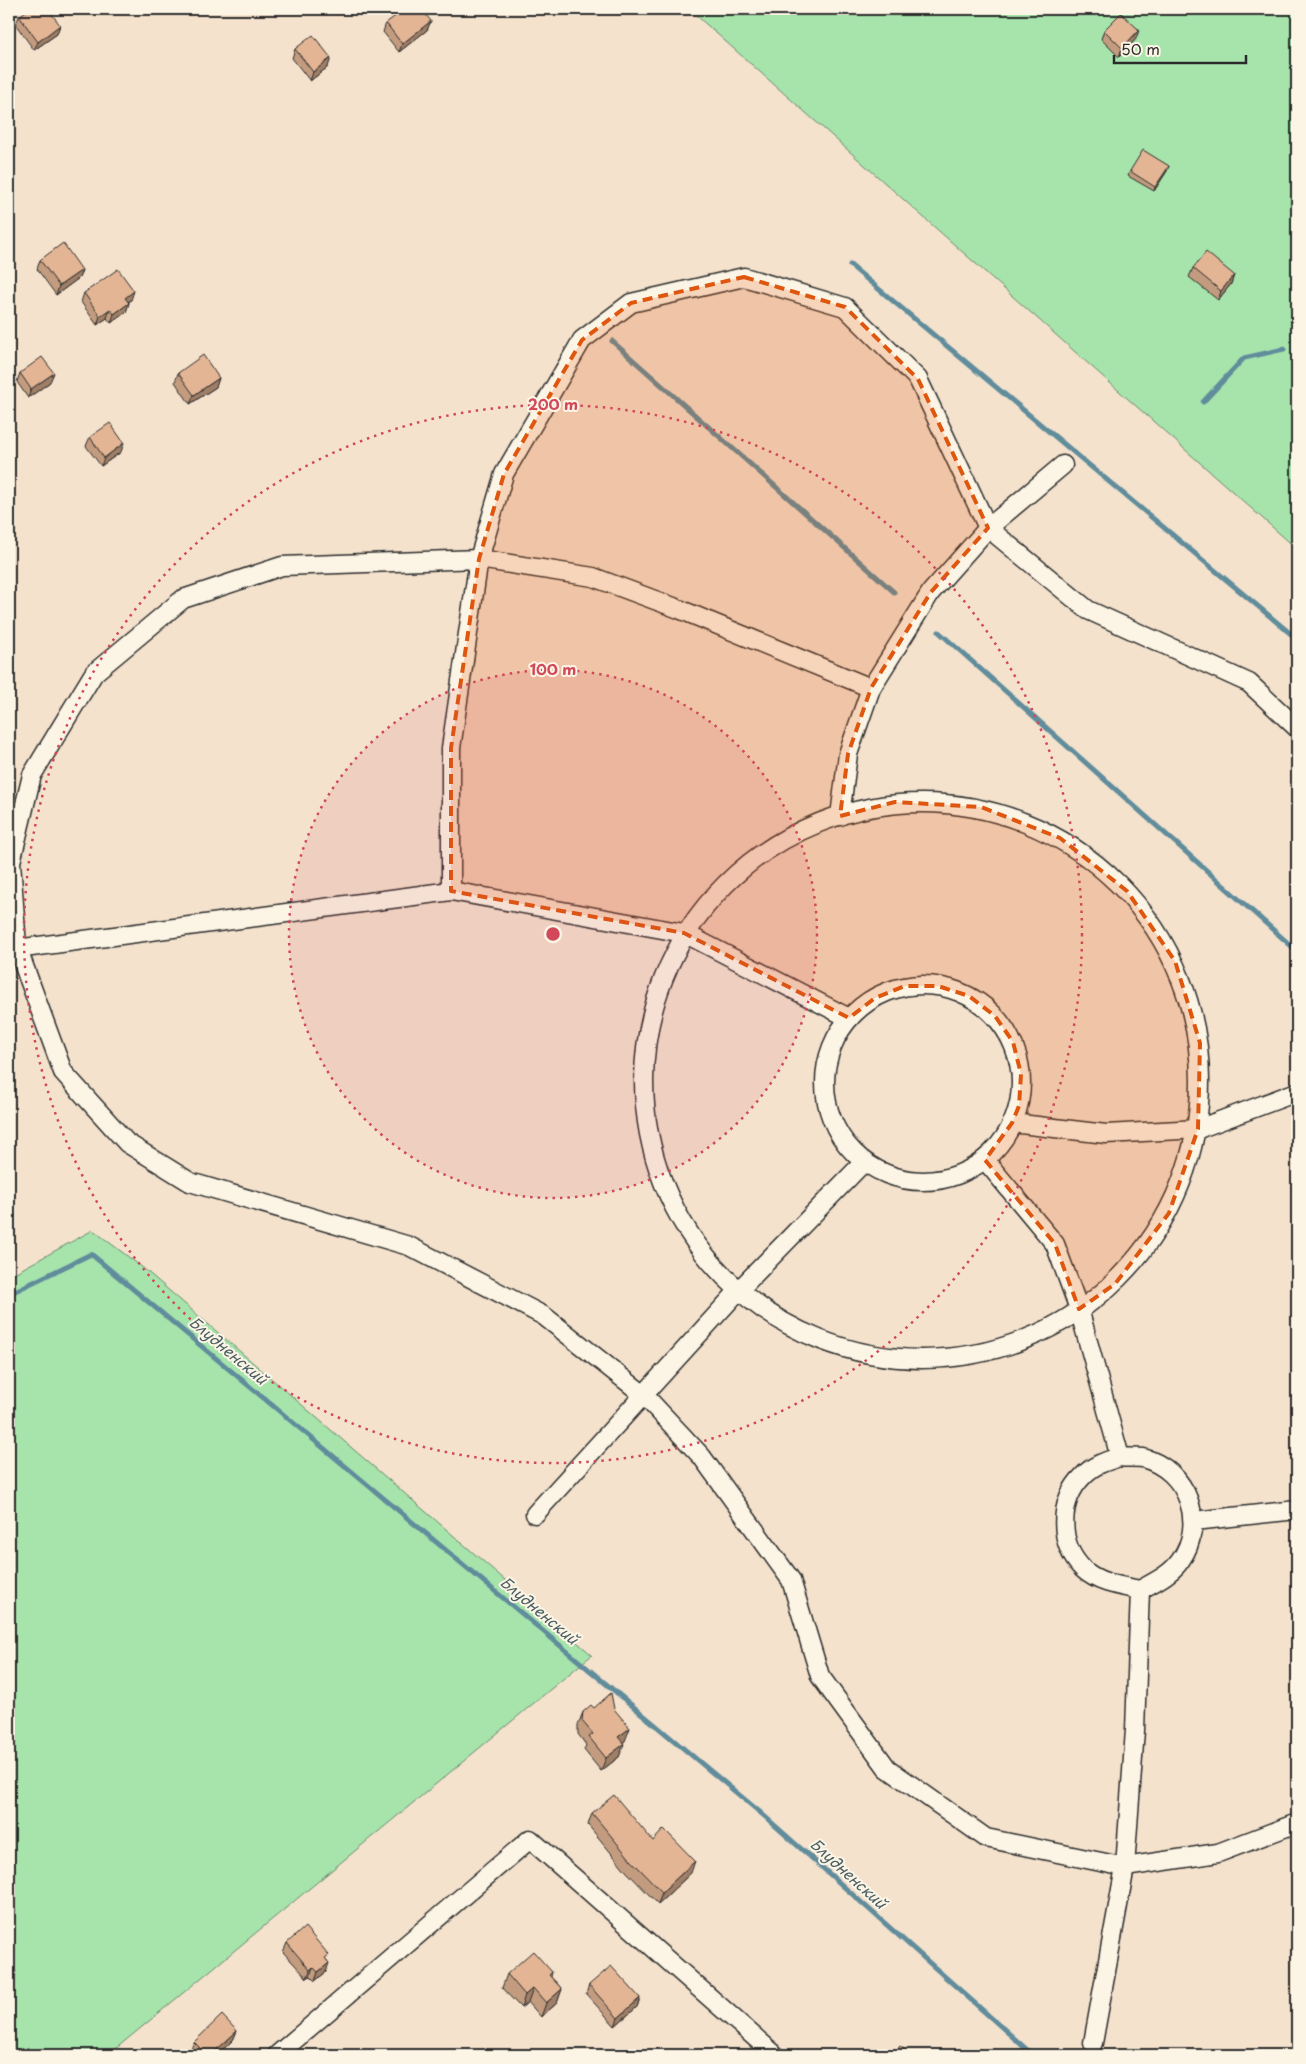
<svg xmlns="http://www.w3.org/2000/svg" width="1306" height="2064" viewBox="0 0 1306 2064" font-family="'Playpen Sans',sans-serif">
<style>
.green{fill:#a6e4ac;stroke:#68886c}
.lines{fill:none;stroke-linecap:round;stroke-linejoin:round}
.stream{stroke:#608c9b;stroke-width:5}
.minor-casing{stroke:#2b2b2b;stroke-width:21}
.minor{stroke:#fcf5e5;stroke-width:18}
.wall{fill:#c39c7f;stroke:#2b2b2b}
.shaded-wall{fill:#9f7f68;stroke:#2b2b2b}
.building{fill:#e3b594;stroke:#2b2b2b}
.marked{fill:#df570e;fill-opacity:0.2;stroke:#df570e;stroke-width:4;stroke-dasharray:10 6;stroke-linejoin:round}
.ring{fill:none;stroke:#d1495b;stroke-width:2.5;stroke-dasharray:2.5 5}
.labels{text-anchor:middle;stroke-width:4;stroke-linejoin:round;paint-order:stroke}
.water-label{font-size:15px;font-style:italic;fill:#465c63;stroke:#fcf5e5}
.centre{fill:#d1495b;stroke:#fcf5e5;stroke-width:2.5}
.ring-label{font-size:15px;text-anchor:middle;font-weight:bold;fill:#d1495b;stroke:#fcf5e5;stroke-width:4;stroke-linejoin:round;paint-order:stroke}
</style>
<rect width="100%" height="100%" fill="#f4e2cd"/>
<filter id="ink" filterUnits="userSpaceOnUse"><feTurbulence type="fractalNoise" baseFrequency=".02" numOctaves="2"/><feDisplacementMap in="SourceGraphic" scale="10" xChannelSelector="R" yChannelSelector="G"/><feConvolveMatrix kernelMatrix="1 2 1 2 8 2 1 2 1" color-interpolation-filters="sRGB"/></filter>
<g filter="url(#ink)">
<!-- green -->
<g class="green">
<polygon points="689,9 1297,9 1297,549"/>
<polygon points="93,1230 143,1268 592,1655 108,2055 9,2055 9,1276"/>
</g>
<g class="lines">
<!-- stream -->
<g class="stream">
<polyline points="850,265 1297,639"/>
<polyline points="612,341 894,592"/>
<polyline points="1203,402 1244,358 1284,349"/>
<polyline points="939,632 1297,951"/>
<polyline points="9,1294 91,1254 762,1814 1033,2055"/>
</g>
<!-- minor casing -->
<g class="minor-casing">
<g id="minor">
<polyline points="871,688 679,609 593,577 479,559 282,566 183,599 94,673 32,775 11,862 17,947 63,1072 127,1143 190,1182 409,1246 544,1316 644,1395 702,1457 791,1580 820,1676 887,1768 986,1838 1125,1867 1218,1853 1297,1823"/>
<circle cx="922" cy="1081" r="278"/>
<polyline points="840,816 848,754 871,688 931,592 988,528 1063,465"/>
<polyline points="451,891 451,748 479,559 504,474 582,340 631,303 744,277 845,307 918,379 988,528 1088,610 1249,683 1297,728"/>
<polyline points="9,950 451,891 684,933 849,1018"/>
<circle cx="923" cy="1083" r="98"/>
<polyline points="1012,1123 1106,1134 1198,1129 1297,1092"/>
<polyline points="985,1160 1055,1244 1079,1309 1120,1457"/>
<path d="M1120,1457C1127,1458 1136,1457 1143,1458C1188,1470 1207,1524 1180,1561C1170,1575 1154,1582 1140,1590C1120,1586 1098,1583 1083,1569C1058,1544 1058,1501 1083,1476C1093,1465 1106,1461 1120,1457Z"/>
<polyline points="535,1514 740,1289 864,1162"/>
<polyline points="1194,1521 1297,1510"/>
<polyline points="1093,2043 1125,1867 1135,1730 1140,1590"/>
<polyline points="277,2055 530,1839 775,2055"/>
</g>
</g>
<!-- minor -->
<use href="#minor" class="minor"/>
</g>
<!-- wall -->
<g class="wall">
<polygon points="19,16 60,25 57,34 34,50 16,25"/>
<polygon points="431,21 427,30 399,52 383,32 386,23"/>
<polygon points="1104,30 1136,39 1119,57 1101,39"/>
<polygon points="295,49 328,67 310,81 292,58"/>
<polygon points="1130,171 1167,171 1154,191 1128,176"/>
<polygon points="40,260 82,270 79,278 56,295 37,269"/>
<polygon points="1193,268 1234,275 1231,284 1218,300 1189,277"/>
<polygon points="84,293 131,300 129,302 129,303 126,312 111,323 107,318 97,325 81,302"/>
<polygon points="20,373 50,382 28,398 17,382"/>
<polygon points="178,373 219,378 216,387 190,404 175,382"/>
<polygon points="90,437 121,452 101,466 86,446"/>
<polygon points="594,1708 614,1709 625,1741 623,1743 619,1757 601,1771 584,1750 586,1745 578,1734 578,1725 583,1712"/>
<polygon points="592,1813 653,1841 691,1873 658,1904 626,1871 588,1825"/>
<polygon points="287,1943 327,1960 326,1972 315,1981 310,1976 307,1978 283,1952"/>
<polygon points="552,1972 551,1977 562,1989 557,2003 541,2017 528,2002 521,2008 502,1988 507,1974"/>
<polygon points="589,1985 640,1998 637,2007 615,2026 586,1994"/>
<polygon points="237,2031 233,2040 217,2055 195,2055 190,2051 194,2042"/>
</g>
<!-- shaded-wall -->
<g class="shaded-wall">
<polygon points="431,21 427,30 399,52 402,44"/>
<polygon points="60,25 57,34 34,50 38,42"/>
<polygon points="1139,30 1136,39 1119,57 1122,48"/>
<polygon points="331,58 328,67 310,81 313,72"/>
<polygon points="1169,166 1167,171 1154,191 1155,187"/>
<polygon points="82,270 79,278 56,295 59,286"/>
<polygon points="1234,275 1231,284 1218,300 1221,291"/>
<polygon points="134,291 131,300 122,306 125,298"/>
<polygon points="129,303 126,312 111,323 114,314"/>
<polygon points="110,309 107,318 97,325 100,316"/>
<polygon points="54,373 50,382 28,398 31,389"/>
<polygon points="219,378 216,387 190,404 194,395"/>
<polygon points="124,443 121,452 101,466 104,458"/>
<polygon points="630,1728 625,1741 613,1750 618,1737"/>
<polygon points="624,1744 619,1757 601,1771 606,1758"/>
<polygon points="695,1861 691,1873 658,1904 662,1892"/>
<polygon points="329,1963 326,1972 315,1981 318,1972"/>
<polygon points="313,1967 310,1976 307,1978 310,1970"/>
<polygon points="533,1988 528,2002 521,2008 525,1995"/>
<polygon points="562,1989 557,2003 541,2017 546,2003"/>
<polygon points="640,1998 637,2007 615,2026 618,2018"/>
<polygon points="237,2031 233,2040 217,2055 211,2055"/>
</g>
<!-- building -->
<g class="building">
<polygon points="29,9 48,9 60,25 38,42 19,16"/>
<polygon points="405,9 421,9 431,21 402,44 386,23"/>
<polygon points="1121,13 1139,30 1122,48 1104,30"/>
<polygon points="313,35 331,58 313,72 295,49"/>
<polygon points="1143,150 1169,166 1155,187 1130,171"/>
<polygon points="63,243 82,270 59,286 40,260"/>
<polygon points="1206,252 1234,275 1221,291 1193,268"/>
<polygon points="118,269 134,291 125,298 129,303 114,314 110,309 100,316 84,293"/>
<polygon points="203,355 219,378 194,395 178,373"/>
<polygon points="42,357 54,373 31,389 20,373"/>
<polygon points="110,423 124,443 104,458 90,437"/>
<polygon points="611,1693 614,1709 630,1728 618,1737 624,1744 606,1758 589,1737 593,1734 582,1721 583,1712 591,1705 594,1708"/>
<polygon points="614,1795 653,1841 664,1829 695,1861 662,1892 631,1860 592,1813"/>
<polygon points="305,1927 329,1955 325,1958 329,1963 318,1972 313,1967 310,1970 287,1943"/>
<polygon points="533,1951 552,1972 549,1975 562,1989 546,2003 533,1988 525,1995 507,1974"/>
<polygon points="611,1966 640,1998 618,2018 589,1985"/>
<polygon points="222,2015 237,2031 211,2055 207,2055 194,2042"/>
<polygon points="900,2046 911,2055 892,2055"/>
<polygon points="159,2051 163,2055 154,2055"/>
</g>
</g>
<!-- marked area -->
<path class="marked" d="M744,277L845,307L918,379L988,528L931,592L871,688L848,754L840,816L895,802L981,807L1060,838L1127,891L1175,961L1200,1043L1198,1129L1169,1213L1115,1284L1079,1309L1055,1244L985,1160L1012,1123L1019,1106L1021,1074L1013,1042L995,1016L969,996L938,986H905L875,998L849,1018L684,933L451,891V748L479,559L504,474L582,340L631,303Z"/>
<!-- distance rings -->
<circle cx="553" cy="934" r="264" fill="#d1495b" fill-opacity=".12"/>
<g class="ring">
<circle cx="553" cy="934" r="264"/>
<circle cx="553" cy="934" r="529"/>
</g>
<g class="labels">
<!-- water labels -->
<g class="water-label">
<text transform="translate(228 1351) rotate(40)" y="5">Блудненский</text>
<text transform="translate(539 1611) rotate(40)" y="5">Блудненский</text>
<text transform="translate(848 1874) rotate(42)" y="5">Блудненский</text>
</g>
</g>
<circle cx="553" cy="934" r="8" class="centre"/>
<g class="ring-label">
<text x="553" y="410">200 m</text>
<text x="553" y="675">100 m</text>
</g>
<!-- margin -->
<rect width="1306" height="2064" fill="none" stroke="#fcf5e5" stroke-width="30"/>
<rect x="15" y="15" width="1276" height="2034" fill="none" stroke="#2b2b2b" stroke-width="2" filter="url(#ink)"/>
<!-- scale -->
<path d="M1114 55v8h132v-8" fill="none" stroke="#2b2b2b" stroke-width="2.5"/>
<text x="1121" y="55" font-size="15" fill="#2b2b2b" stroke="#fcf5e5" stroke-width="4" paint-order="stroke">50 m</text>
</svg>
